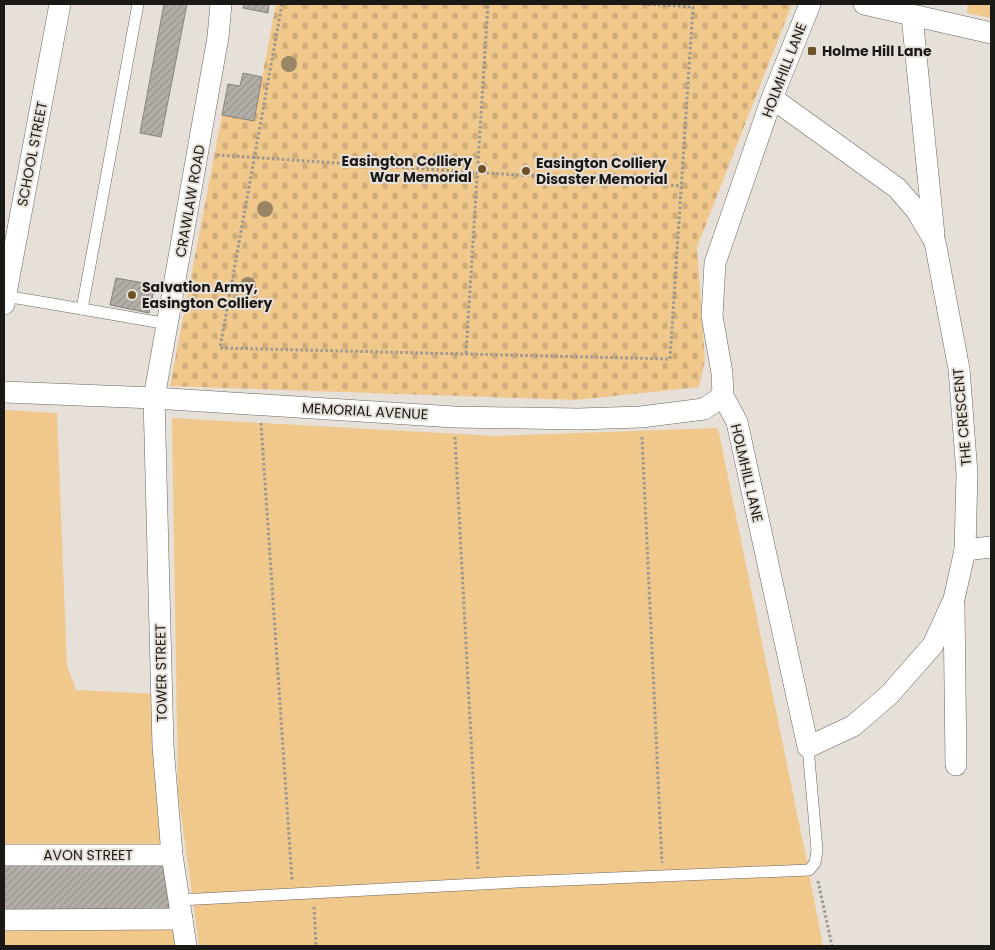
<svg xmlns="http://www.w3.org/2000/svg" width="995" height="950" viewBox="0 0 995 950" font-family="Poppins,sans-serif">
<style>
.green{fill:#f1c88c}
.cemetery{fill:url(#cemetery-stones)}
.building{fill:url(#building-hatch);stroke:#88837c}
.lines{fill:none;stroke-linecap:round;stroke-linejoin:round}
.lane-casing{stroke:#6a655f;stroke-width:12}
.street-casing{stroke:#6a655f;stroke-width:22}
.path{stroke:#9a9690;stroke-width:3;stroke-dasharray:2.5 2.5;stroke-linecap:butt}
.lane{stroke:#fff;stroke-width:11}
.street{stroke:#fff;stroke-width:21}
.tree{fill:#988564}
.poi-dot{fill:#6f5326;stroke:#e6e0d9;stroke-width:2}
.labels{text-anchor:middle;stroke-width:4;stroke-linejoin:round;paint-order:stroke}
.poi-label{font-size:14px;font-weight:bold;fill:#1b1916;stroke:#e6e0d9;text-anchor:start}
.street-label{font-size:14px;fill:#1b1916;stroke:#e6e0d9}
</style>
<defs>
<pattern id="cemetery-stones" width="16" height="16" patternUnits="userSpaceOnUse" patternTransform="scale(1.25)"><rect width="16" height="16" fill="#f1c88c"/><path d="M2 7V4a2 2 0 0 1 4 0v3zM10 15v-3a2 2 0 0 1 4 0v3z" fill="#ceab78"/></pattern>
<pattern id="building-hatch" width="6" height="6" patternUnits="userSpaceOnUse" patternTransform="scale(1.25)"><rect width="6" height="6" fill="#b3aea7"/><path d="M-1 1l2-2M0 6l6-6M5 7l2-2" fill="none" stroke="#99958f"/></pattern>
</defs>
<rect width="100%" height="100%" fill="#e6e0d9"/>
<!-- green -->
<g class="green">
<polygon points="968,4 991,4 991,18 967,13"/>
<polygon points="4,410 57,413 67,665 76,690 161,694 172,855 4,855"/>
<polygon points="172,418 495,436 718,428 806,857 823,946 199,946 178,793"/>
<polygon points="182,919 186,946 4,946 4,920"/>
</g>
<!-- cemetery -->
<polygon class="cemetery" points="276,4 792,4 697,247 705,360 699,387 576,400 170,386 222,115 254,120"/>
<!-- building -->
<g class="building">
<polygon points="164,4 187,4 161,137 140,133"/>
<polygon points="244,4 269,4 268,13 243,8"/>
<polygon points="243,73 262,77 254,121 222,115 228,84 240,86"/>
<polygon points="116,278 155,285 149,313 110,305"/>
<polygon points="169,863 169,910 4,911 4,864"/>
</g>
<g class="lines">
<!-- lane casing -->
<g class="lane-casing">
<g id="lane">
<polyline points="138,4 82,309 168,324"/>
<polyline points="5,296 82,309"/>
<polyline points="179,900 517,882 809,870 815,863 817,850 808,747"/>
</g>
</g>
<!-- street casing -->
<g class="street-casing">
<g id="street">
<polyline points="864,4 991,33"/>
<polyline points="912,16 934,235"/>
<polyline points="772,98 897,188 916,210 935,242 959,369 967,474 965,550 954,599 933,645 889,695 853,726 808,747 737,422 723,396 722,373 712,316 715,263 772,98 810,4"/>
<polyline points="4,304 60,4"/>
<polyline points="4,392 154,398 454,417 578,419 641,417 704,409 723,396"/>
<polyline points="965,550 991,547"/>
<polyline points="954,604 956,765"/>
<polyline points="4,855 172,855"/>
<polyline points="4,920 182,919"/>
<polyline points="186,946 172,855 163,746 154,398 218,37 221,4"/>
</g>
</g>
<!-- path -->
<g class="path">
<polyline points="282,4 220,348 670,359 693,7 643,4"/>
<polyline points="217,155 682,186"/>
<polyline points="466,353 488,4"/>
<polyline points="261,423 292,881"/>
<polyline points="455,437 478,870"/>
<polyline points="642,437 662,863"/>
<polyline points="818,881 832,946"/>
<polyline points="314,907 316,946"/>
</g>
<!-- lane -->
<use href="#lane" class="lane"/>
<!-- street -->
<use href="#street" class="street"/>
</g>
<!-- trees -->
<g class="tree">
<circle cx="289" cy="64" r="8"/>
<circle cx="265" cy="209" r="8"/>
<circle cx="248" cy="285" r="8"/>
</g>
<!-- markers -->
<g class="poi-dot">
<rect x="807" y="46" width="10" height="10" rx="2.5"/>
<circle cx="482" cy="169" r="5"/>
<circle cx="526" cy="171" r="5"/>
<circle cx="132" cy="295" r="5"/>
</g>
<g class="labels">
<!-- poi labels -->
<g class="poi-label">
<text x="822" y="56">Holme Hill Lane</text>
<text x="472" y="166" text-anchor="end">Easington Colliery<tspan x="472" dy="16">War Memorial</tspan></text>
<text x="536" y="168">Easington Colliery<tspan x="536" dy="16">Disaster Memorial</tspan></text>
<text x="142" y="292">Salvation Army,<tspan x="142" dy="16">Easington Colliery</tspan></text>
</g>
<!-- street labels -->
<g class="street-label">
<text transform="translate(784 70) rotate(-69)" y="5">HOLMHILL LANE</text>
<text transform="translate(32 154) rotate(-79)" y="5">SCHOOL STREET</text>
<text transform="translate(190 201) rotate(-80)" y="5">CRAWLAW ROAD</text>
<text transform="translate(365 411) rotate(3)" y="5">MEMORIAL AVENUE</text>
<text transform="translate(962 417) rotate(-95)" y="5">THE CRESCENT</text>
<text transform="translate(747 473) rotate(77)" y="5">HOLMHILL LANE</text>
<text transform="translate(161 673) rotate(-91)" y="5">TOWER STREET</text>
<text x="88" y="860">AVON STREET</text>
</g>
</g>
<!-- border -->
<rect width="995" height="950" fill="none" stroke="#1b1916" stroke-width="10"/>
</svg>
